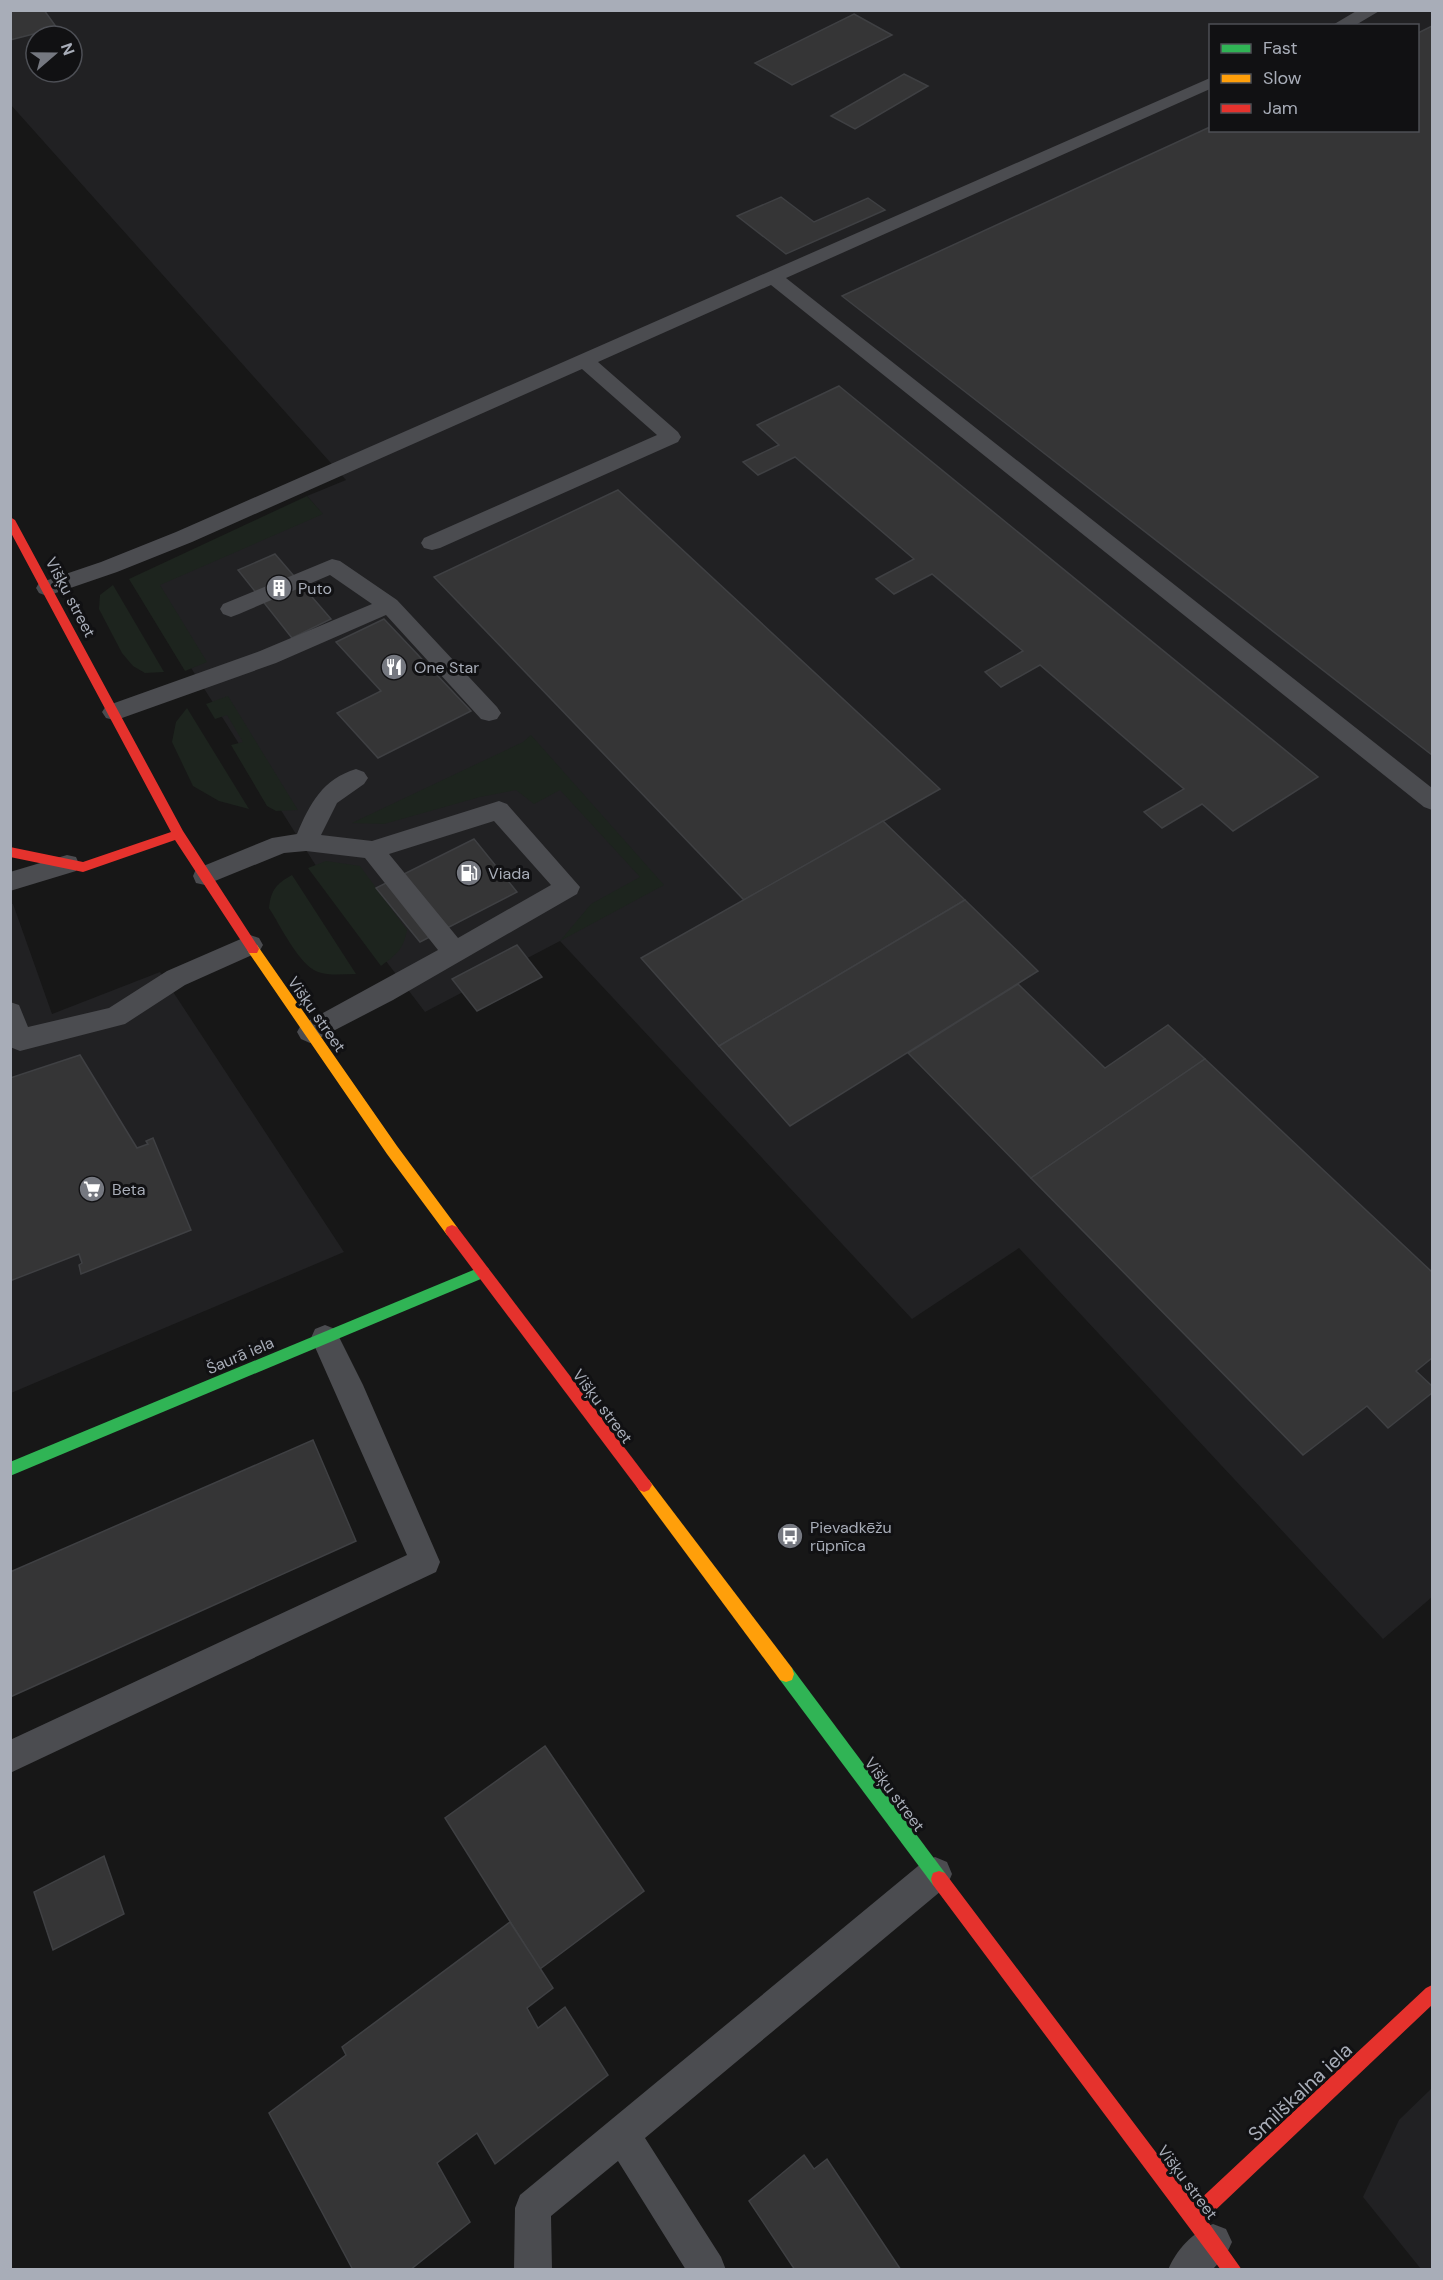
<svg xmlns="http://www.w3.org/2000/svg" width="1443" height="2280" viewBox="0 0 1443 2280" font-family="'DM Sans',sans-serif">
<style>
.built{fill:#212123;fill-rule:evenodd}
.green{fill:#1d241e}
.building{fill:#353536;stroke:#3f4043;stroke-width:1.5}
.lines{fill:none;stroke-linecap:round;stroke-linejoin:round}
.lane{fill:#4b4c50;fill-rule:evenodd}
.fast{fill:#30b455;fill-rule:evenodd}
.slow{fill:#ff9f0a;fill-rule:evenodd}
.jam{fill:#e5322d;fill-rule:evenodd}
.labels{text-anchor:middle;stroke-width:6;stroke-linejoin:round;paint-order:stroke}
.poi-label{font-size:16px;fill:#a8adb8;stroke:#111113;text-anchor:start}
.street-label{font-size:16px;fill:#a8adb8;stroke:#111113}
.near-street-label{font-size:20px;fill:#a8adb8;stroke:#111113}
</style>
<rect width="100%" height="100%" fill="#171717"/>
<!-- built -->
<g class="built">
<path d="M10,11H1432V1597L1383,1639L1019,1248L912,1319L560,941L425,1012L330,888L140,587L320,511L307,496L346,480L11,105ZM1210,26H1418V130H1210ZM36,36H72V72H36Z"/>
<polygon points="10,904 13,904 52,1014 160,972 344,1252 11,1393"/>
<polygon points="1432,2088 1432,2269 1421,2269 1363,2197 1399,2120"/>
</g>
<!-- green -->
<g class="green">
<polygon points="307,496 323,514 160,585 207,662 185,671 129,579"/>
<polygon points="113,585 164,672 145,673 133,666 122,653 99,609 100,595"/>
<polygon points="228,696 288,794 298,810 276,811 267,806 231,745 243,742 227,715 215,719 206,704"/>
<polygon points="187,708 249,809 219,801 193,786 172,742 176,722"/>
<polygon points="531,735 664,885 560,941 591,904 640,877 560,790 534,804 516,790 480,797 384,824 352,823 523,742"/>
<path d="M326,861L360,866L407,930C403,950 397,954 381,966L308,868Z"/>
<path d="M292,875L356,974C343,974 330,976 318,972C299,965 280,925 269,908C271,890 276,884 292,875Z"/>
</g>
<!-- building -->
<g class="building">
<polygon points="10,10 44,10 57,28 10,40"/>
<polygon points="854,14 892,35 792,85 755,63"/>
<polygon points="1432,26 1432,755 842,296 1210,127 1210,130 1418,130 1418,33"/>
<polygon points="904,74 928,86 855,129 831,116"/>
<polygon points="781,197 814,222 868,198 885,210 786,254 737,216"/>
<polygon points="839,386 1318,777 1233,831 1202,804 1162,828 1144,812 1184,789 1040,665 1001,687 985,672 1023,651 932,574 894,594 876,579 914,559 795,457 758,475 743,462 779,445 757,425"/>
<polygon points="618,490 940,789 744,900 434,577"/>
<polygon points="275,554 331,619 292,638 238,570"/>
<polygon points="384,619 471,711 378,758 337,713 381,691 336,642"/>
<polygon points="883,821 965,900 719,1046 641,958"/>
<polygon points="474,839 517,892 420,942 376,888"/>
<polygon points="965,900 1038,971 790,1126 719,1046"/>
<polygon points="517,945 542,977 477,1011 452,979"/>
<polygon points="1018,984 1105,1068 1168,1025 1205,1059 1031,1178 908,1053"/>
<polygon points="80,1055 137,1148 148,1144 146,1141 153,1138 191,1230 81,1274 79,1265 82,1263 79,1254 10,1281 10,1078"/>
<polygon points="1205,1059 1432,1272 1432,1358 1416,1371 1432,1386 1432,1393 1388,1428 1367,1406 1303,1455 1031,1178"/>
<polygon points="313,1440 356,1541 10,1697 10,1572"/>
<polygon points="545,1746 644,1891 540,1969 445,1818"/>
<polygon points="104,1856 124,1914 53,1950 34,1892"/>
<polygon points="510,1922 553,1988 527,2008 538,2028 565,2007 608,2075 495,2164 477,2133 437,2163 470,2222 410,2270 353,2270 269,2113 346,2055 342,2047"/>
<polygon points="804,2155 814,2169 827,2159 901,2270 795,2270 749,2201"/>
</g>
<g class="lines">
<!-- lane -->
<g class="lane">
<polygon points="1358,10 1381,10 1354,26 1331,26"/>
<polygon points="1210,78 1210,89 786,278 1432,788 1432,810 1424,807 771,285 598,362 678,432 681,437 678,442 440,548 432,550 424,548 421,543 424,538 657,435 582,369 192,542 117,572 47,596 39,593 36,588 39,583 101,562 176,532"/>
<polygon points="332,559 340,561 397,600 497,707 501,713 497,719 489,721 481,719 386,615 276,663 122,718 114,720 106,718 102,712 106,706 260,651 372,604 330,575 239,614 231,617 223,614 220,609 223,604"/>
<path d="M356,769L364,772L368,778L364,784L337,803L321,835L372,841L499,801L507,804L580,887L577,894L393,1000L310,1043L301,1039L297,1032L301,1025L438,950L365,858L306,851L284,853L205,885L196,883L193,876L196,869L272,838L297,834C310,803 323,779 356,769ZM494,821L551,885L458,938L389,854Z"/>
<polygon points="67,855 76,857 79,864 76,871 10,891 10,872"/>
<polygon points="250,935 259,938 263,945 259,952 185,985 125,1024 20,1051 10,1047 10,1002 19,1005 28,1027 109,1008 167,971"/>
<polygon points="325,1325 335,1329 363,1385 440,1562 436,1572 10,1773 10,1740 407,1555 311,1338 315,1329"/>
<polygon points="935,1857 947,1862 952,1874 947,1886 645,2138 721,2257 726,2270 686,2270 618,2161 551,2216 552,2270 514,2270 515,2208 520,2195 923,1862"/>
<path d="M1213,2224L1226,2229L1232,2242L1226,2255L1212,2270H1168C1176,2250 1193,2232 1213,2224Z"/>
</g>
<!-- fast -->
<g class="fast">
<polygon points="483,1266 488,1268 490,1272 488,1276 10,1476 10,1462"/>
<polygon points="786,1666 792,1668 945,1873 947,1879 945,1885 939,1887 933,1885 780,1680 778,1674 780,1668"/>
</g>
<!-- slow -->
<g class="slow">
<polygon points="253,944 257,945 397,1146 457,1227 459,1231 457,1235 452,1237 447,1235 387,1154 249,953 247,949"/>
<polygon points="644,1478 649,1480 792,1668 794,1674 792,1680 786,1682 780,1680 639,1490 636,1485 639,1480"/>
</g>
<!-- jam -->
<g class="jam">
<polygon points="10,517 15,520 183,831 257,945 259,949 257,953 249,953 175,840 83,872 10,857 10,847 83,862 171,832 10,531"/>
<polygon points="452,1225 457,1227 649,1480 652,1485 649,1490 644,1492 639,1490 447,1235 445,1231 447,1227"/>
<polygon points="939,1871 945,1873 1195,2204 1426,1988 1432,1985 1432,2005 1206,2219 1242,2270 1221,2270 933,1885 931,1879 933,1873"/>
</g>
</g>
<!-- icons -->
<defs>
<g id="building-disc" transform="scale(1.35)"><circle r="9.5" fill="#757880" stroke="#111113"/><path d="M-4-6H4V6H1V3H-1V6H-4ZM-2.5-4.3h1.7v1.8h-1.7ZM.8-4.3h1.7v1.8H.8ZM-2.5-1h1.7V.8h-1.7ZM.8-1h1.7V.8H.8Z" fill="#fff"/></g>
<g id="restaurant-disc" transform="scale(1.35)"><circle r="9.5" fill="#757880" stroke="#111113"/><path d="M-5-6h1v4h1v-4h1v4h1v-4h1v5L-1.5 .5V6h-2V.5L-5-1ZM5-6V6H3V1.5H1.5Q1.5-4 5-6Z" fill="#fff"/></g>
<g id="fuel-disc" transform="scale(1.35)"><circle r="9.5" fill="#757880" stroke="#111113"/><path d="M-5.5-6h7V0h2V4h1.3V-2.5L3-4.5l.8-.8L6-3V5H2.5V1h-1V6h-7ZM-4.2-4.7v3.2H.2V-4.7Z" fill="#fff"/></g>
<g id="supermarket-disc" transform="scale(1.35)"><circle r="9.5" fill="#757880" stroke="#111113"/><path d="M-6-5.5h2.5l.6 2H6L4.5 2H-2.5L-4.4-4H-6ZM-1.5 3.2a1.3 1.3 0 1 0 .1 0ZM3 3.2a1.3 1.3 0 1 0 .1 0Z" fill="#fff"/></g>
<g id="bus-disc" transform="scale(1.35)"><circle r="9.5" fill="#757880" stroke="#111113"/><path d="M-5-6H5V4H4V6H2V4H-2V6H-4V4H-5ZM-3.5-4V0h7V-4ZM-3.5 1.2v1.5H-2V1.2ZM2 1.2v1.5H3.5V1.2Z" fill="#fff"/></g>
</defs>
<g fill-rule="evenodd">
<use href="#building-disc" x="279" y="588"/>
<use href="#restaurant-disc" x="394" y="667"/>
<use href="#fuel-disc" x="469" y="873"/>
<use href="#supermarket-disc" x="92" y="1189"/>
<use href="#bus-disc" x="790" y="1536"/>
</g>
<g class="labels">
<!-- poi labels -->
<g class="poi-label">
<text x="298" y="594">Puto</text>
<text x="414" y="673">One Star</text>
<text x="488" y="879">Viada</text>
<text x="112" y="1195">Beta</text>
<text x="810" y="1533">Pievadkēžu<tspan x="810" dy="18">rūpnīca</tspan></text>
</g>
<!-- street labels -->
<g class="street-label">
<text transform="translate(71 597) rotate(62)" y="6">Višķu street</text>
<text transform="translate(317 1014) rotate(55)" y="6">Višķu street</text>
<text transform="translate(240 1355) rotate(-23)" y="6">Šaurā iela</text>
<text transform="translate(603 1406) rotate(53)" y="6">Višķu street</text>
<text transform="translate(895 1794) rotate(53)" y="6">Višķu street</text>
<text transform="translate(1188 2182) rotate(53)" y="6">Višķu street</text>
</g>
<!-- near-street labels -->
<g class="near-street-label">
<text transform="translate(1300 2092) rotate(-43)" y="7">Smilškalna iela</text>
</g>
</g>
<!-- border -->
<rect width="1443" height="2280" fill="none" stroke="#a8adb8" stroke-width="24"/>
<!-- legend -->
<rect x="1209" y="24" width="210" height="108" fill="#111113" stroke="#4d4f55" stroke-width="1.5"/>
<rect x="1221" y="44" width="30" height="9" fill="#30b455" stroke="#4d4f55" stroke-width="1.5"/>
<text x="1263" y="54" font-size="18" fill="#a8adb8">Fast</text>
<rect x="1221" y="74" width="30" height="9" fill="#ff9f0a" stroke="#4d4f55" stroke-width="1.5"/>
<text x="1263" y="84" font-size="18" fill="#a8adb8">Slow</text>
<rect x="1221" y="104" width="30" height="9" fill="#e5322d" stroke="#4d4f55" stroke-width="1.5"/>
<text x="1263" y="114" font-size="18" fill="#a8adb8">Jam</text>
<!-- north arrow -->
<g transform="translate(54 54) rotate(70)"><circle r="28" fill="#111113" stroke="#4d4f55" stroke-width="1.5"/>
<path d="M0-4.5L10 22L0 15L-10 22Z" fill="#757880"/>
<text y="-9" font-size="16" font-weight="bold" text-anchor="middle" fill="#a8adb8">N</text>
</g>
</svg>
